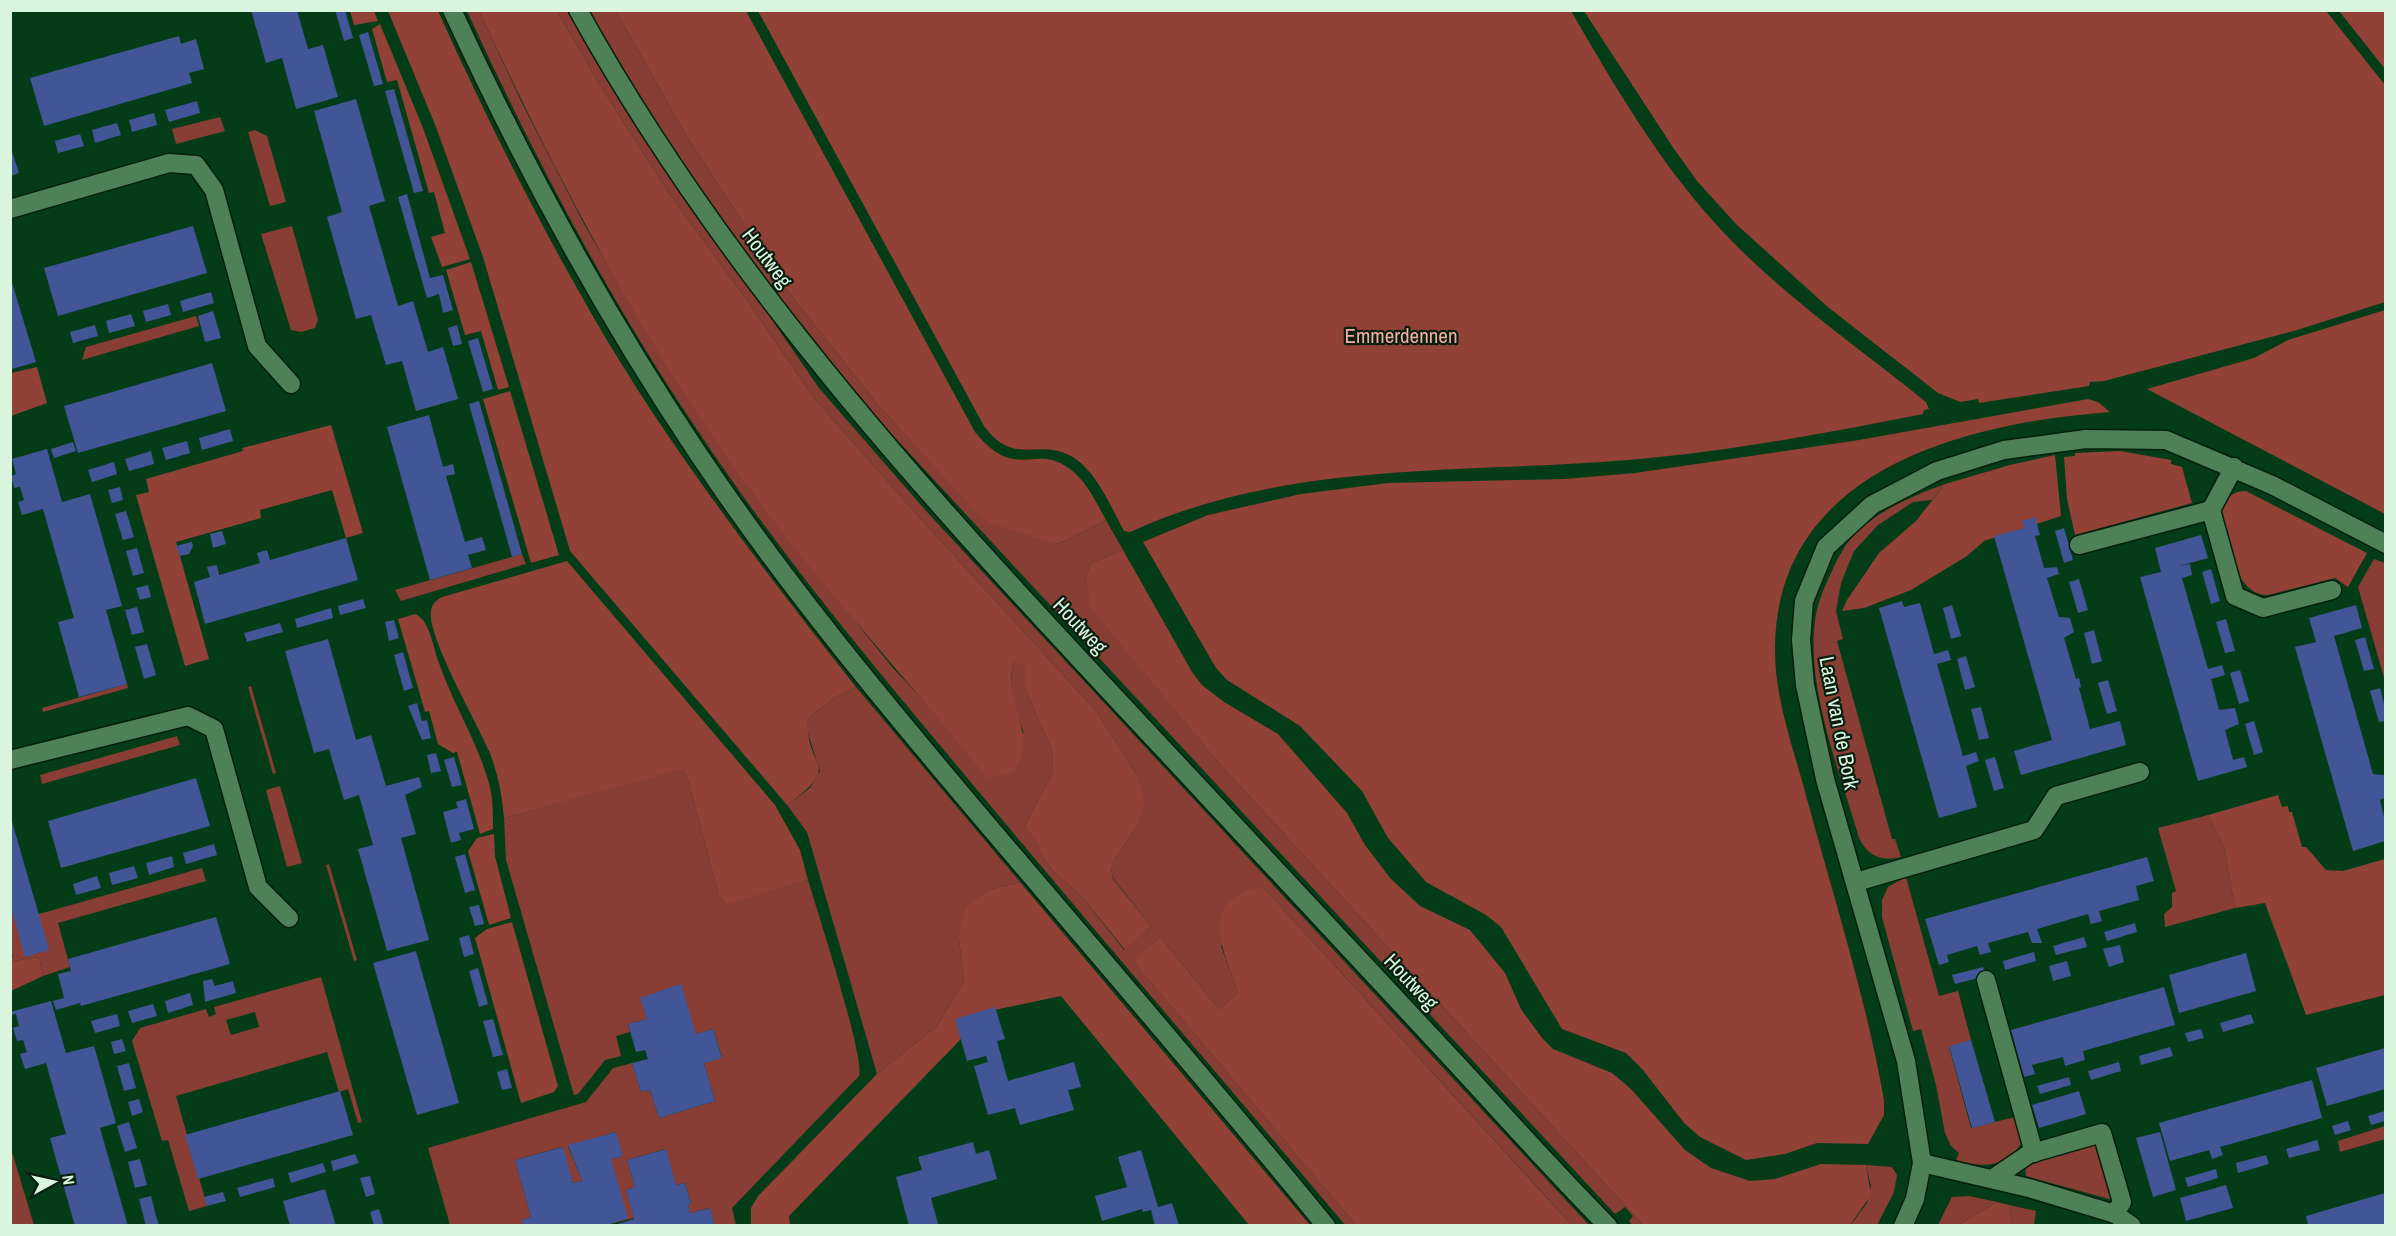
<svg xmlns="http://www.w3.org/2000/svg" width="2396" height="1236" viewBox="0 0 2396 1236" font-family="'Archivo Narrow',sans-serif">
<style>
.green{fill:#883e34;fill-rule:evenodd}
.forest{fill:#914136}
.building{fill:#415597}
.lines{fill:none;stroke-linecap:round;stroke-linejoin:round}
.minor-casing{stroke:#051f0c;stroke-width:21}
.minor{stroke:#4f8158;stroke-width:18}
.labels{text-anchor:middle;stroke-width:4.5;stroke-linejoin:round;paint-order:stroke}
.street-label{font-size:21px;fill:#daf5de;stroke:#091e0e}
.park-label{font-size:21px;fill:#f3ada2;stroke:#091e0e}
</style>
<rect width="100%" height="100%" fill="#053c18"/>
<!-- green -->
<g class="green">
<path d="M467,11H479L522,103L584,224L638,317L751,491L892,667L939,717L1024,733C1015,709 1007,686 1014,660L1025,668V688L1052,751L1053,772L1024,827L1039,843L1042,856L1052,870L1084,899L1124,950L1151,926L1113,878L1111,869L1114,860L1137,826L1136,774L1097,712L919,517L813,397L749,303L670,195L601,87L557,11H569L625,106L819,388L927,512L1589,1225H1572L1263,887L1221,946L1238,993L1219,1009L1160,937L1134,962L1356,1225H1345C1223,1080 1100,937 979,792C882,676 784,560 700,434C609,300 534,157 467,11Z"/>
<polygon points="585,11 616,11 686,135 787,290 878,405 976,511 1058,544 1106,520 1123,550 1091,563 1086,576 1091,607 1216,760 1643,1225 1632,1225 1629,1221 1633,1216 1625,1207 1615,1214 872,413 726,229 678,160"/>
<polygon points="220,117 225,131 176,144 172,129"/>
<polygon points="255,130 267,136 286,202 270,206 248,132"/>
<polygon points="292,226 318,320 315,328 301,332 291,330 261,234"/>
<polygon points="196,316 199,326 82,360 86,347"/>
<path d="M1945,484L1932,500L1913,502L1878,525L1854,551L1841,583L1836,611L1843,639L1837,641L1892,839H1895L1901,857C1881,862 1868,856 1859,838C1840,771 1806,690 1815,621C1817,604 1824,588 1831,573C1837,559 1846,542 1858,531C1883,508 1913,496 1945,484Z"/>
<polygon points="522,554 526,564 401,601 395,590"/>
<polygon points="2374,559 2385,563 2385,681 2358,587"/>
<polygon points="127,684 128,688 43,712 42,708"/>
<polygon points="251,686 276,773 273,774 248,687"/>
<polygon points="856,687 1020,882 992,889 959,939 964,982 936,1027 877,1074 807,832 787,805 810,788 820,771 807,730 808,718 834,698"/>
<polygon points="177,736 180,745 42,784 40,775"/>
<path d="M682,768L687,776L719,896L725,903L808,880C817,910 865,1057 859,1076L732,1208L736,1225H715L709,1208L690,1213L688,1205L691,1203L685,1183L676,1185L665,1149L627,1160L635,1187L626,1190L634,1218L604,1225L611,1159L622,1156L615,1132L568,1146L582,1181L573,1183L562,1147L515,1160L531,1217L522,1220L524,1225H450L428,1148L586,1102L613,1068L632,1063L641,1092L650,1090L659,1118L715,1101L704,1063L722,1057L713,1029L696,1034L641,998L647,1019L628,1024L630,1032L616,1036L621,1056L605,1060L578,1094L574,1095L506,860L504,818Z"/>
<polygon points="280,786 302,863 287,867 266,790"/>
<polygon points="2208,815 2224,847 2235,908 2165,927 2164,914 2172,907 2172,893 2176,891 2158,828"/>
<polygon points="329,864 357,960 354,961 326,865"/>
<polygon points="202,868 206,881 58,923 70,967 43,976 39,957 14,961 11,950 10,905 39,914"/>
<path d="M1906,877L1939,996L1958,991L1971,1040L1949,1047L1971,1128L2015,1117L2021,1144C2005,1168 1981,1168 1956,1160L1959,1153L1951,1146L1945,1133L1936,1085L1921,1029L1913,1031L1882,917V900L1888,887Z"/>
<path d="M321,977L362,1122L358,1123L348,1089L339,1092L327,1052L176,1096L207,1206L189,1211L168,1140L162,1141L132,1041L140,1028L206,1009L209,1017L216,1014L214,1007ZM255,1012L259,1027L231,1035L226,1020Z"/>
<polygon points="2385,1126 2385,1139 2340,1152 2338,1141"/>
<polygon points="2091,1146 2097,1146 2112,1197 2109,1199 2026,1176 2025,1166 2031,1163"/>
<polygon points="11,1149 34,1225 11,1225"/>
<polygon points="1866,1165 1892,1167 1897,1175 1894,1192 1877,1225 1850,1226 1867,1203 1871,1186"/>
<polygon points="1969,1196 1997,1202 1958,1225 1938,1225 1952,1197"/>
<polygon points="2009,1205 2036,1211 2034,1225 2012,1225"/>
</g>
<!-- forest -->
<g class="forest">
<polygon points="350,11 374,11 378,21 354,25"/>
<path d="M388,11H438C485,115 536,218 594,318C669,448 763,569 856,687L834,698L808,718C804,770 846,762 787,805L570,551L483,257L436,127Z"/>
<path d="M479,11H557L601,87L670,195L749,303L813,397L919,517L1097,712L1136,774L1143,791L1144,806L1137,826L1114,860L1111,869L1113,879L1151,926L1125,950L1084,899L1052,870L1042,856L1038,843L1024,827L1053,772L1052,751L1025,688V668L1014,661C1001,702 1040,732 1014,772L987,778C910,681 824,591 751,491C642,342 557,177 479,11Z"/>
<path d="M616,11H746L975,432C1016,482 1033,444 1067,467C1085,478 1096,502 1106,520L1058,544L989,523L975,511L878,405L787,290L686,135Z"/>
<path d="M758,11H1571C1613,83 1657,159 1714,222C1776,291 1854,344 1926,402L1929,409L1924,410L1923,414C1827,433 1727,452 1628,460C1460,474 1287,460 1130,532L1124,531C1111,507 1096,470 1071,456C1036,438 1014,467 984,426Z"/>
<polygon points="1584,11 2326,11 2385,85 2385,302 2297,330 2104,381 2090,382 2089,386 1979,403 1978,399 1960,402 1938,393 1829,308 1736,224 1697,181 1674,149"/>
<polygon points="2339,11 2385,11 2385,69"/>
<polygon points="380,24 423,128 470,259 442,267 431,237 445,233 434,192 429,193 397,80 387,82 372,29"/>
<polygon points="471,262 509,387 498,390 481,331 465,335 446,270"/>
<polygon points="2385,310 2385,514 2147,389 2254,358 2288,340"/>
<polygon points="37,367 47,403 11,416 11,373"/>
<polygon points="510,391 559,555 531,563 483,399"/>
<path d="M2088,399L2098,402L2110,412C1965,423 1778,469 1775,646C1774,699 1794,749 1807,799C1834,899 1866,998 1884,1100V1115L1868,1144L1817,1143L1785,1154L1746,1160L1700,1137L1684,1123L1643,1070L1626,1053L1562,1029L1501,927L1486,915L1426,882L1388,838L1362,791L1300,726L1227,680L1216,668L1143,542L1208,515L1301,494L1388,483L1564,479L1635,473L1859,440Z"/>
<polygon points="331,425 363,533 346,538 332,490 260,510 261,518 176,542 209,659 185,666 136,495 149,492 146,479 243,451 242,448"/>
<polygon points="2120,451 2171,460 2171,464 2182,467 2192,503 2075,535 2067,499 2064,457 2075,456 2075,453"/>
<polygon points="2055,455 2061,516 1984,541 1967,556 1911,590 1864,608 1842,611 1847,600 1879,553 1916,521 1945,484 2010,465"/>
<path d="M2246,491L2367,553L2348,587L2335,578L2268,595C2234,596 2226,536 2221,509C2227,498 2232,491 2246,491Z"/>
<polygon points="1123,550 1192,672 1202,685 1224,702 1278,734 1347,813 1365,845 1390,878 1420,906 1470,930 1505,973 1521,1009 1542,1038 1553,1049 1612,1073 1631,1089 1685,1150 1711,1168 1750,1181 1775,1179 1821,1164 1866,1165 1871,1195 1850,1225 1643,1225 1216,760 1090,607 1086,576 1091,563"/>
<path d="M567,561L775,805L800,850L808,880L726,904L719,896L687,776L682,769L504,818C502,795 498,773 489,751C478,724 427,637 431,611C432,604 436,600 442,597Z"/>
<path d="M415,614C430,620 433,648 439,663C453,704 477,741 489,783C493,798 493,814 493,829L480,834L457,752L453,753L438,744L429,711L425,712L398,619Z"/>
<polygon points="2278,795 2282,807 2288,806 2289,812 2292,812 2302,847 2306,847 2326,870 2343,871 2385,859 2385,995 2306,1015 2265,903 2235,908 2224,847 2208,815"/>
<polygon points="494,834 495,856 511,918 489,925 468,851 477,838"/>
<polygon points="1020,882 1310,1225 1249,1225 1061,996 980,1013 960,1040 789,1216 790,1225 751,1225 751,1208 758,1196 877,1074 936,1027 964,982 959,939 965,907 992,889"/>
<path d="M1263,887L1547,1198L1572,1225H1356L1133,961L1160,937L1219,1009L1238,993C1223,949 1196,898 1263,887Z"/>
<polygon points="512,922 558,1086 554,1092 521,1103 475,938 487,929"/>
<polygon points="10,950 14,961 39,957 43,976 11,991"/>
<polygon points="1997,1202 2009,1205 2012,1225 1958,1225"/>
</g>
<!-- building -->
<g class="building">
<polygon points="251,10 297,10 308,49 323,45 338,97 296,109 282,58 266,63"/>
<polygon points="335,10 345,10 353,38 344,41"/>
<polygon points="368,32 383,84 374,86 359,35"/>
<polygon points="179,36 181,44 196,39 204,69 189,73 192,83 44,126 30,78"/>
<polygon points="394,89 423,191 414,193 385,91"/>
<polygon points="356,99 385,201 369,206 398,306 413,301 428,352 443,347 458,399 416,411 402,361 386,365 371,315 356,319 327,217 342,212 314,111"/>
<polygon points="197,101 200,113 169,122 165,110"/>
<polygon points="154,113 157,125 132,132 129,120"/>
<polygon points="117,123 121,135 95,143 92,130"/>
<polygon points="80,134 84,146 58,153 55,141"/>
<polygon points="10,145 19,173 10,176"/>
<polygon points="407,194 430,278 443,275 453,310 443,313 439,294 427,298 398,197"/>
<polygon points="193,226 207,273 58,316 44,268"/>
<polygon points="10,276 36,362 12,369 10,362"/>
<polygon points="211,292 214,303 183,312 180,301"/>
<polygon points="168,304 171,315 146,322 143,311"/>
<polygon points="213,311 221,338 205,342 198,316"/>
<polygon points="131,314 135,326 109,333 106,321"/>
<polygon points="95,325 98,336 73,343 70,332"/>
<polygon points="457,325 462,344 453,346 448,328"/>
<polygon points="478,338 493,389 483,392 468,341"/>
<polygon points="212,363 226,411 78,453 64,406"/>
<polygon points="479,401 522,554 512,557 469,404"/>
<polygon points="429,415 443,467 453,464 455,474 446,476 465,542 482,537 486,550 468,555 472,568 430,580 387,427"/>
<polygon points="230,429 233,441 202,450 199,438"/>
<polygon points="187,441 190,453 166,460 162,448"/>
<polygon points="73,442 76,451 54,458 51,449"/>
<polygon points="47,449 62,502 90,494 122,606 106,610 127,684 79,697 58,622 74,618 43,509 22,515 18,502 24,500 20,487 14,488 11,476 16,474 12,459"/>
<polygon points="151,451 154,464 129,471 125,459"/>
<polygon points="114,462 117,474 92,482 88,470"/>
<polygon points="120,487 123,500 112,503 108,490"/>
<polygon points="126,511 134,537 123,540 115,514"/>
<polygon points="2035,517 2040,535 2035,536 2044,568 2057,567 2059,574 2047,578 2059,617 2070,618 2074,632 2064,638 2076,679 2079,678 2081,687 2079,688 2090,729 2120,721 2126,745 2021,775 2014,751 2052,740 1994,536 2024,528 2022,521"/>
<polygon points="2064,528 2073,560 2064,563 2055,531"/>
<polygon points="222,531 226,544 213,548 210,534"/>
<polygon points="2201,535 2208,558 2179,566 2190,564 2192,575 2182,578 2208,669 2222,665 2225,675 2211,679 2219,710 2235,708 2239,724 2225,730 2233,760 2244,757 2247,767 2198,781 2140,577 2161,572 2155,548"/>
<polygon points="346,538 358,580 205,624 194,582 210,577 207,567 217,565 219,575 260,563 257,553 267,550 270,560"/>
<polygon points="192,542 193,546 189,554 180,556 176,546"/>
<polygon points="137,548 144,573 133,576 126,551"/>
<polygon points="2211,569 2220,601 2211,604 2202,572"/>
<polygon points="2079,579 2088,610 2078,613 2069,582"/>
<polygon points="148,585 151,597 140,600 136,588"/>
<polygon points="363,599 366,608 340,615 338,606"/>
<polygon points="1902,601 1904,607 1920,603 1934,654 1948,650 1951,660 1937,664 1963,756 1976,752 1979,761 1966,766 1977,807 1939,818 1879,608"/>
<polygon points="1952,605 1961,636 1951,639 1943,608"/>
<polygon points="2356,605 2362,628 2334,636 2373,774 2385,775 2385,798 2380,800 2385,821 2385,841 2353,851 2295,647 2316,642 2309,618"/>
<polygon points="137,607 144,632 132,635 125,610"/>
<polygon points="331,608 333,618 297,628 295,619"/>
<polygon points="2226,619 2235,651 2225,653 2216,622"/>
<polygon points="394,620 399,638 389,641 385,622"/>
<polygon points="280,623 283,632 247,642 244,633"/>
<polygon points="2094,630 2102,661 2092,664 2084,633"/>
<polygon points="2365,637 2374,669 2364,671 2355,640"/>
<polygon points="328,639 356,740 371,735 386,786 419,777 422,787 405,795 416,834 401,838 429,940 387,951 358,849 373,845 359,795 344,800 329,749 314,753 285,651"/>
<polygon points="147,644 156,675 144,679 135,647"/>
<polygon points="403,652 413,688 404,691 394,655"/>
<polygon points="1966,656 1975,687 1965,690 1957,659"/>
<polygon points="2240,670 2249,701 2239,704 2230,673"/>
<polygon points="2108,680 2117,711 2107,714 2098,683"/>
<polygon points="2380,688 2385,708 2385,721 2379,722 2370,691"/>
<polygon points="417,703 422,721 427,720 431,738 422,740 408,706"/>
<polygon points="1981,707 1989,738 1979,740 1971,709"/>
<polygon points="2254,721 2263,752 2254,755 2245,724"/>
<polygon points="436,753 441,771 431,773 427,755"/>
<polygon points="454,757 462,785 452,787 444,760"/>
<polygon points="1995,757 2004,788 1994,791 1985,760"/>
<polygon points="196,778 210,826 61,868 48,821"/>
<polygon points="466,799 474,829 459,833 461,840 451,843 443,812 458,808 456,802"/>
<polygon points="11,818 49,950 25,957 10,905"/>
<polygon points="214,844 217,855 186,864 183,853"/>
<polygon points="465,854 475,890 465,893 455,857"/>
<polygon points="172,856 174,867 149,875 146,863"/>
<polygon points="2147,857 2154,881 2136,886 2139,900 2099,911 2102,921 2091,924 2088,914 2037,929 2042,943 2032,943 2028,932 1988,943 1991,952 1980,955 1977,946 1947,955 1949,962 1939,965 1925,919"/>
<polygon points="134,866 138,878 112,885 109,873"/>
<polygon points="97,876 101,888 76,895 73,884"/>
<polygon points="479,905 484,924 475,926 469,907"/>
<polygon points="216,917 230,964 81,1006 80,1003 56,1010 53,1001 64,998 58,974 71,971 68,959"/>
<polygon points="2135,923 2137,932 2107,941 2104,932"/>
<polygon points="469,935 474,954 464,957 459,938"/>
<polygon points="2084,937 2087,947 2056,955 2053,946"/>
<polygon points="2120,945 2124,962 2109,967 2103,949"/>
<polygon points="416,951 459,1103 417,1115 373,963"/>
<polygon points="2034,952 2036,961 2005,970 2003,961"/>
<polygon points="2246,953 2256,991 2179,1013 2169,975"/>
<polygon points="2067,961 2071,976 2053,981 2049,966"/>
<polygon points="1983,967 1986,976 1955,984 1952,975"/>
<polygon points="478,968 488,1004 479,1007 469,971"/>
<polygon points="212,979 215,986 233,981 236,993 205,1002 203,981"/>
<polygon points="681,984 696,1034 713,1029 722,1058 704,1063 715,1101 659,1118 650,1090 641,1092 632,1063 648,1059 645,1050 636,1052 628,1024 647,1019 640,998"/>
<polygon points="2164,987 2175,1025 2083,1051 2085,1060 2065,1066 2063,1057 2032,1065 2035,1074 2024,1077 2011,1030"/>
<polygon points="190,993 193,1005 168,1013 165,1001"/>
<polygon points="51,1001 66,1053 94,1046 116,1123 100,1128 128,1226 75,1226 50,1138 66,1134 46,1063 25,1069 20,1054 27,1052 23,1040 17,1041 13,1028 19,1026 16,1014 10,1015 10,1012"/>
<polygon points="153,1004 157,1016 132,1023 128,1011"/>
<polygon points="995,1007 1005,1039 997,1041 1008,1081 1074,1062 1081,1087 1068,1090 1074,1110 1020,1125 1015,1108 988,1115 974,1066 988,1062 986,1056 967,1061 955,1019"/>
<polygon points="117,1014 120,1026 95,1033 91,1021"/>
<polygon points="2251,1014 2254,1023 2223,1032 2220,1023"/>
<polygon points="493,1019 503,1055 493,1057 483,1021"/>
<polygon points="2201,1029 2204,1038 2188,1042 2185,1033"/>
<polygon points="122,1039 126,1051 114,1054 111,1042"/>
<polygon points="1971,1040 1995,1122 1972,1128 1949,1046"/>
<polygon points="2170,1047 2173,1056 2141,1065 2139,1056"/>
<polygon points="2385,1048 2385,1089 2327,1106 2316,1068"/>
<polygon points="2119,1062 2121,1071 2091,1080 2088,1071"/>
<polygon points="129,1063 136,1088 124,1091 117,1066"/>
<polygon points="507,1069 512,1088 502,1090 497,1072"/>
<polygon points="2069,1077 2071,1085 2040,1094 2037,1086"/>
<polygon points="2312,1080 2322,1118 2220,1147 2223,1155 2212,1159 2209,1150 2170,1161 2159,1123"/>
<polygon points="340,1091 353,1135 198,1179 185,1135"/>
<polygon points="2079,1091 2086,1114 2039,1128 2032,1105"/>
<polygon points="139,1099 143,1112 132,1116 128,1102"/>
<polygon points="2385,1111 2385,1121 2371,1125 2368,1116"/>
<polygon points="2348,1121 2351,1130 2335,1135 2332,1126"/>
<polygon points="129,1122 137,1148 125,1152 117,1126"/>
<polygon points="616,1132 623,1156 611,1159 628,1218 604,1226 524,1226 522,1220 531,1217 515,1160 563,1147 573,1183 582,1181 568,1145"/>
<polygon points="2160,1132 2176,1190 2153,1197 2136,1138"/>
<polygon points="2317,1140 2320,1150 2289,1158 2286,1149"/>
<polygon points="973,1142 976,1154 989,1150 997,1179 931,1198 938,1224 909,1226 896,1177 922,1170 918,1157"/>
<polygon points="666,1149 676,1185 685,1183 691,1204 688,1205 690,1213 710,1208 715,1226 611,1226 634,1219 626,1190 635,1187 627,1160"/>
<polygon points="1141,1150 1158,1207 1172,1203 1179,1225 1155,1226 1151,1210 1143,1212 1142,1209 1102,1221 1095,1196 1127,1187 1118,1157"/>
<polygon points="355,1154 359,1163 333,1171 331,1161"/>
<polygon points="2266,1155 2269,1164 2238,1173 2236,1163"/>
<polygon points="140,1159 147,1185 135,1188 128,1162"/>
<polygon points="323,1163 326,1172 291,1183 288,1173"/>
<polygon points="2216,1169 2218,1178 2188,1187 2185,1178"/>
<polygon points="370,1176 375,1194 366,1197 360,1178"/>
<polygon points="273,1178 275,1187 240,1197 237,1188"/>
<polygon points="2226,1185 2233,1208 2186,1221 2180,1198"/>
<polygon points="325,1189 336,1226 290,1226 283,1201"/>
<polygon points="223,1192 226,1201 207,1206 204,1197"/>
<polygon points="2385,1193 2385,1226 2308,1226 2306,1216"/>
<polygon points="151,1196 155,1212 159,1226 146,1226 139,1199"/>
<polygon points="379,1209 384,1226 374,1226 370,1212"/>
</g>
<g class="lines">
<!-- minor casing -->
<g class="minor-casing">
<g id="minor">
<path d="M452,10C523,164 603,312 697,452C781,578 878,695 975,810C1092,948 1211,1085 1326,1226"/>
<path d="M578,10C739,302 971,543 1197,785C1283,877 1369,969 1454,1061C1505,1116 1555,1173 1608,1226"/>
<polyline points="10,209 169,163 196,165 214,190 257,346 291,384"/>
<polyline points="2211,510 2234,467"/>
<polyline points="2079,545 2211,510 2235,596 2263,608 2332,590"/>
<polyline points="10,760 188,716 214,729 258,887 289,918"/>
<polyline points="1856,882 2034,830 2056,796 2140,772"/>
<polyline points="1986,980 2034,1153"/>
<polyline points="1922,1163 2029,1188 2115,1214 2132,1226"/>
<polyline points="1992,1179 2029,1154 2102,1133 2122,1202 2115,1214"/>
<polyline points="1903,1226 1915,1199 1922,1163 1906,1061 1825,779 1805,685 1801,640 1804,601 1826,547 1872,505 1937,471 2004,450 2086,439 2166,440 2272,485 2386,544"/>
</g>
</g>
<!-- minor -->
<use href="#minor" class="minor"/>
</g>
<g class="labels">
<!-- street labels -->
<g class="street-label">
<text transform="translate(767 258) rotate(53)" y="7">Houtweg</text>
<text transform="translate(1080 626) rotate(47)" y="7">Houtweg</text>
<text transform="translate(1839 723) rotate(79)" y="7">Laan van de Bork</text>
<text transform="translate(1411 982) rotate(47)" y="7">Houtweg</text>
</g>
<!-- park labels -->
<g class="park-label">
<text x="1401" y="343">Emmerdennen</text>
</g>
</g>
<!-- border -->
<rect width="2396" height="1236" fill="none" stroke="#daf5de" stroke-width="24"/>
<!-- north arrow -->
<g transform="translate(54 1182) rotate(82)" stroke="#091e0e" stroke-width="4.5" paint-order="stroke">
<path d="M0-4.5L10 22L0 15L-10 22Z" fill="#daf5de"/>
<text y="-9" font-size="16" font-weight="bold" text-anchor="middle" fill="#daf5de">N</text>
</g>
</svg>
